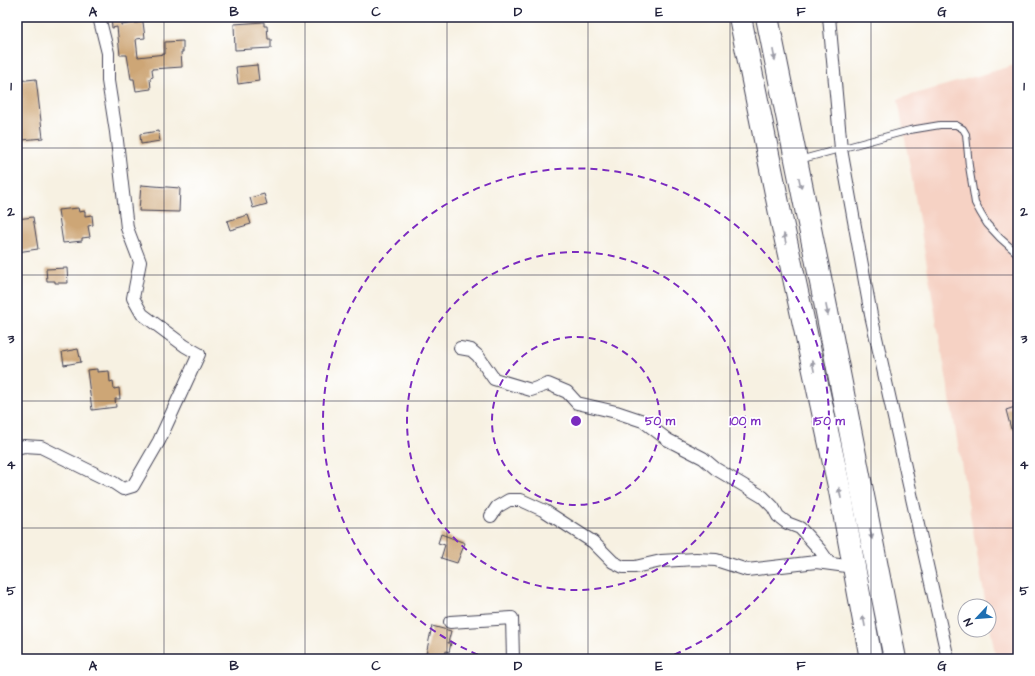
<svg xmlns="http://www.w3.org/2000/svg" width="1035" height="676" viewBox="0 0 1035 676" font-family="'Architects Daughter',sans-serif">
<style>
.built{fill:#f6d2c4}
.building{fill:#cda676}
.lines{fill:none;stroke-linecap:round;stroke-linejoin:round}
.lane-casing{stroke:#424154;stroke-width:8}
.street-casing{stroke:#424154;stroke-width:14}
.highway-casing{stroke:#424154;stroke-width:24}
.lane{stroke:#fff;stroke-width:6}
.street{stroke:#fff;stroke-width:12}
.highway{stroke:#fff;stroke-width:22}
.oneway{fill:#9c9ca7}
.grid{fill:none;stroke:#22223b;stroke-width:1;stroke-opacity:0.55}
.ring{fill:none;stroke:#7b2cbf;stroke-width:2;stroke-dasharray:7 5}
.centre{fill:#7b2cbf;stroke:#fff;stroke-width:2}
.ring-label{font-size:12px;text-anchor:middle;font-weight:bold;fill:#7b2cbf;stroke:#fff;stroke-width:3.5;stroke-linejoin:round;paint-order:stroke}
.neatline{fill:none;stroke:#22223b;stroke-width:1.5}
.grid-label{font-size:13px;text-anchor:middle;font-weight:bold;fill:#22223b}
</style>
<rect width="100%" height="100%" fill="#fff"/>
<filter id="ink" filterUnits="userSpaceOnUse"><feTurbulence type="fractalNoise" baseFrequency=".025" numOctaves="2"/><feDisplacementMap in="SourceGraphic" scale="8" xChannelSelector="R" yChannelSelector="G"/><feConvolveMatrix kernelMatrix="1 2 1 2 8 2 1 2 1" color-interpolation-filters="sRGB"/></filter>
<filter id="wash" filterUnits="userSpaceOnUse"><feTurbulence type="fractalNoise" baseFrequency=".012" numOctaves="4" result="noise"/><feDisplacementMap in="SourceGraphic" scale="16" xChannelSelector="R" yChannelSelector="G"/><feGaussianBlur stdDeviation="0.9" result="paint"/><feColorMatrix in="noise" values="0 0 0 0 0 0 0 0 0 0 0 0 0 0 0 0 0 1.4 0 .05"/><feComposite in="paint" operator="in"/></filter>
<g filter="url(#wash)">
<rect width="100%" height="100%" fill="#f7f1e2"/>
<!-- built -->
<polygon class="built" points="1018,64 1018,659 996,659 989,621 989,606 986,606 898,99"/>
<g id="blocks">
<!-- building -->
<g class="building">
<polygon points="111,17 121,17 121,25 143,22 145,38 136,39 138,57 165,54 165,42 183,41 183,52 181,52 182,67 152,69 153,77 150,78 151,89 136,91 134,79 131,79 127,55 120,55 117,27 112,28"/>
<polygon points="264,22 264,26 267,26 268,39 271,39 271,48 235,50 234,24"/>
<polygon points="257,65 259,81 238,84 236,67"/>
<polygon points="36,79 43,138 22,140 18,101 17,101 17,81"/>
<polygon points="158,131 160,141 141,144 140,134"/>
<polygon points="141,185 180,188 179,212 139,211"/>
<polygon points="264,194 267,204 253,208 250,198"/>
<polygon points="78,208 79,212 85,211 85,216 92,215 93,225 88,226 90,237 82,238 82,241 63,243 58,210"/>
<polygon points="248,215 251,224 230,230 227,221"/>
<polygon points="33,217 38,249 17,252 17,219"/>
<polygon points="67,268 68,283 55,283 55,281 47,281 46,269"/>
<polygon points="78,349 81,362 64,365 62,352"/>
<polygon points="97,369 97,372 109,371 110,382 113,381 114,389 119,388 120,399 115,399 116,407 92,410 87,370"/>
<polygon points="1018,406 1018,427 1011,429 1006,410"/>
<polygon points="441,534 465,543 457,563 441,558 445,545 438,543"/>
<polygon points="432,626 451,631 448,643 451,643 449,652 446,651 445,659 425,659"/>
</g>
</g>
</g>
<g filter="url(#ink)">
<use href="#blocks" fill-opacity="0" stroke="#424154" stroke-width="1"/>
<g class="lines">
<!-- lane casing -->
<g class="lane-casing">
<polyline id="lane" points="799,160 910,130 940,125 956,125 963,129 966,134 969,166 975,203 981,214 987,224 1000,238 1018,254"/>
</g>
<!-- street casing -->
<g class="street-casing">
<g id="street">
<polyline points="829,17 841,149 871,315 948,659"/>
<polyline points="460,348 471,350 478,356 494,379 531,390 548,384 567,392 577,403 616,412 643,421 668,440 703,458 716,469 763,497 773,507 778,516 787,523 800,528 820,550 829,563"/>
<polyline points="17,448 24,446 41,447 114,483 123,489 133,486 159,441 199,354 185,346 142,314 133,298 140,262 127,228 116,132 108,81 108,53 99,17"/>
<polyline points="491,516 497,507 509,500 521,500 545,511 593,542 613,562 623,567 635,567 661,561 696,559 716,560 747,570 816,562 854,567"/>
<polyline points="450,622 512,618 513,659"/>
</g>
</g>
<!-- highway casing -->
<g class="highway-casing">
<g id="highway">
<polyline points="740,17 780,213 840,491 871,659"/>
<polyline points="767,17 826,307 895,659"/>
</g>
</g>
<!-- lane -->
<use href="#lane" class="lane"/>
<!-- street -->
<use href="#street" class="street"/>
<!-- highway -->
<use href="#highway" class="highway"/>
</g>
<!-- one-way arrows -->
<defs><path id="oneway-solid" d="M-6-.8H1V-3.2L6.5 0L1 3.2V.8H-6Z"/></defs>
<g class="oneway">
<use href="#oneway-solid" transform="translate(774 55) rotate(79)"/>
<use href="#oneway-solid" transform="translate(800 183) rotate(78)"/>
<use href="#oneway-solid" transform="translate(785 239) rotate(-102)"/>
<use href="#oneway-solid" transform="translate(827 310) rotate(79)"/>
<use href="#oneway-solid" transform="translate(813 366) rotate(-102)"/>
<use href="#oneway-solid" transform="translate(840 493) rotate(-101)"/>
<use href="#oneway-solid" transform="translate(871 534) rotate(79)"/>
<use href="#oneway-solid" transform="translate(864 621) rotate(-101)"/>
</g>
</g>
<!-- grid -->
<path class="grid" d="M164,17V659M305,17V659M447,17V659M588,17V659M730,17V659M871,17V659M17,148H1018M17,275H1018M17,401H1018M17,528H1018"/>
<!-- distance rings -->
<g class="ring">
<circle cx="576" cy="421" r="84"/>
<circle cx="576" cy="421" r="169"/>
<path d="M489 659A253 253 0 1 1 663 659"/>
</g>
<circle cx="576" cy="421" r="6" class="centre"/>
<g class="ring-label">
<text x="660" y="425">50 m</text>
<text x="745" y="425">100 m</text>
<text x="829" y="425">150 m</text>
</g>
<!-- margin -->
<rect width="1035" height="676" fill="none" stroke="#fff" stroke-width="44"/>
<!-- north arrow -->
<g transform="translate(977 618) rotate(244)"><circle r="19" fill="#ffffff" stroke="#a7a7b1"/>
<path d="M0-3L7 15L0 10L-7 15Z" fill="#1f6fb2"/>
<text y="-6" font-size="11" font-weight="bold" text-anchor="middle" fill="#22223b">N</text>
</g>
<rect x="22" y="22" width="991" height="632" class="neatline"/>
<g class="grid-label">
<text x="93" y="16">A</text>
<text x="234" y="16">B</text>
<text x="376" y="16">C</text>
<text x="518" y="16">D</text>
<text x="659" y="16">E</text>
<text x="801" y="16">F</text>
<text x="942" y="16">G</text>
<text x="11" y="90">1</text>
<text x="1024" y="90">1</text>
<text x="11" y="216">2</text>
<text x="1024" y="216">2</text>
<text x="11" y="343">3</text>
<text x="1024" y="343">3</text>
<text x="11" y="469">4</text>
<text x="1024" y="469">4</text>
<text x="11" y="595">5</text>
<text x="1024" y="595">5</text>
<text x="93" y="670">A</text>
<text x="234" y="670">B</text>
<text x="376" y="670">C</text>
<text x="518" y="670">D</text>
<text x="659" y="670">E</text>
<text x="801" y="670">F</text>
<text x="942" y="670">G</text>
</g>
</svg>
